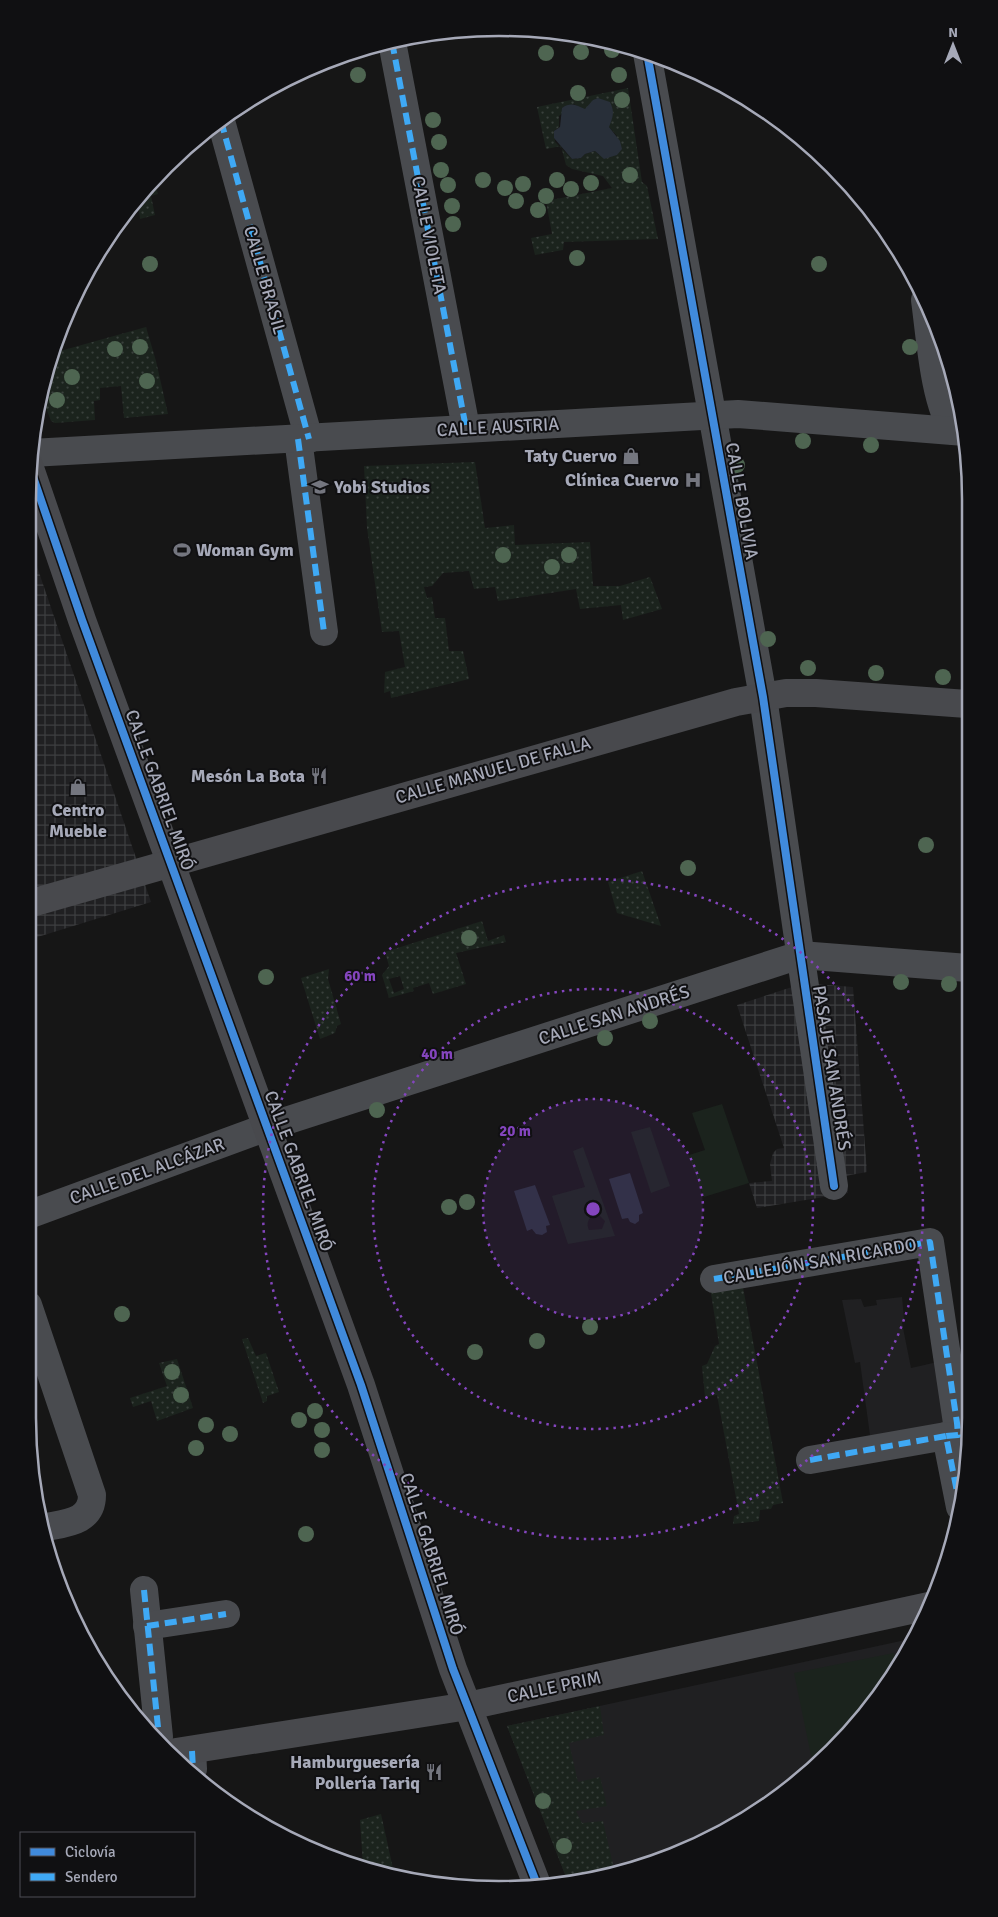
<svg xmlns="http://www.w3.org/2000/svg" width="998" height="1917" viewBox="0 0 998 1917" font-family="Signika,sans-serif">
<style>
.built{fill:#202022}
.industrial{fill:url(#industrial-grid)}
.grass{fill:url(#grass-dots);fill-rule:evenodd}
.garden{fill:#1b231d;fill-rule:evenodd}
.water{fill:#282f39}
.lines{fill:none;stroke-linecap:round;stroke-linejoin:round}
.street{stroke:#494b4f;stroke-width:28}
.secondary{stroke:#48494d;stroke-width:28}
.quiet{stroke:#3fa9f5;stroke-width:6;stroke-dasharray:12 6;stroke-linecap:butt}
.cycleway-casing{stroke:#101012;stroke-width:11}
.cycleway{stroke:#408adc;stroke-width:8}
.tree{fill:#4e6551}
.ring{fill:none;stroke:#8445be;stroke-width:2.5;stroke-dasharray:2.5 5}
.labels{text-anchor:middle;stroke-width:4;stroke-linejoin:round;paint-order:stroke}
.street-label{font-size:18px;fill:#a6a9b8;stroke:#101012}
.poi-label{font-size:18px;font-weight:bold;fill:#a6a9b8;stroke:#101012;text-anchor:end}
.rim{fill:none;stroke:#a6a9b8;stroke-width:2.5}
.centre{fill:#8445be;stroke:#101012;stroke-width:2.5}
.ring-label{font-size:15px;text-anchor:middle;font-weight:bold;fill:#8445be;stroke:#101012;stroke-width:4;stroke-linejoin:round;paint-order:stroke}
</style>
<defs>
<pattern id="industrial-grid" width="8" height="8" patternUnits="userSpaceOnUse" patternTransform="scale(1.25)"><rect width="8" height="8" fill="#202022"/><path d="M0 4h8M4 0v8" fill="none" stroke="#3d3e40"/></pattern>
<pattern id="grass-dots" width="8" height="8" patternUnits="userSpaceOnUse" patternTransform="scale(1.25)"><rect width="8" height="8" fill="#1b231d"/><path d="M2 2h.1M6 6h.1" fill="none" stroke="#39403c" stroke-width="1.8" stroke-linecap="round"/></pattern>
</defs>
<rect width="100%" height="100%" fill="#161616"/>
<!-- built -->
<g class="built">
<polygon points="902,1297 904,1319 902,1323 911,1368 942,1361 950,1428 871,1443 860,1362 855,1363 842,1300 861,1299 864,1307 877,1305 876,1300"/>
<polygon points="910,1639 910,1642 832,1752 707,1841 621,1873 568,1882 507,1726"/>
</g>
<!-- industrial -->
<g class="industrial">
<polygon points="28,540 151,902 28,940"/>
<polygon points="815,984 853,987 867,1172 845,1176 848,1193 757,1208 749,1183 772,1181 770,1164 773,1153 777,1149 784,1148 737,1005 792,987"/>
</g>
<!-- grass -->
<g class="grass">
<path d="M628,88L642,182L647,186L658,239L564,242L563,250L535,255L531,238L552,234L546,201L612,188L603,176L572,169L566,165L561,146L546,149L537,107ZM574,104L609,127L617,136L599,155L595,151L585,154L581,158L572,159L555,142L554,131L559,127V116Z"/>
<polygon points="154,181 158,194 151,196 155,215 140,219 138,201 134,202"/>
<polygon points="146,327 156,361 168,414 124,418 121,386 100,388 100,400 94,401 95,420 55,423 51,421 41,395 44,377 53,353"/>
<polygon points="475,462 485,528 514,525 515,545 590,542 593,586 620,586 650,577 662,609 623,620 621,605 580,609 576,589 498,601 495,587 474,589 469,571 443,573 432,586 424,587 427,598 432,597 435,618 445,618 449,651 463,651 469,679 391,698 390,691 384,693 385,672 405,667 399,631 382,632 367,528 364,466"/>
<polygon points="642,871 661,926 617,913 608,882"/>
<path d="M482,921L488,941L504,935L506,942L456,953L466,984L433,994L429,983L413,988L414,991L389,998L382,975L389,966L385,952ZM400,976L404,989L394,993L389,979Z"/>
<polygon points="329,969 328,979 341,1024 337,1026 335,1033 320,1039 301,978"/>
<polygon points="742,1282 783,1503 773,1505 771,1509 760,1510 759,1521 733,1524 734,1516 739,1514 717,1395 705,1397 702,1366 707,1364 715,1346 719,1344 710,1287"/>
<polygon points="248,1338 256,1356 266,1353 279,1392 267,1396 267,1401 263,1403 242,1339"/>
<polygon points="177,1359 193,1408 157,1421 151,1401 133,1407 130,1398 167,1386 159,1363"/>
<polygon points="600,1706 604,1735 569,1743 578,1782 600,1777 607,1806 576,1811 582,1823 603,1821 615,1873 568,1882 507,1726"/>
<polygon points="381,1814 394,1873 377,1874 363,1867 360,1820"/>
</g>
<!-- garden -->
<g class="garden">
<polygon points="722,1104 749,1183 704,1197 689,1155 705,1150 692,1113"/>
<polygon points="650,1127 670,1186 651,1193 631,1132"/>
<path d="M583,1147L615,1236L568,1244L552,1196L585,1187L573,1151ZM594,1215L600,1216L605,1221L602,1229L589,1230C586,1224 588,1218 594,1215Z"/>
<polygon points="894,1653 896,1663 832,1752 813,1765 794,1673"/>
</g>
<!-- water -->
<g class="water">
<path d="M598,98L610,102C615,112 613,117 609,127L620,141L622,149L617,155L604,159L595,151L585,154L581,158L572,159L554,138V131L560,127L562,108C571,102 575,105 585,109L593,100Z"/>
<polygon points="630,1173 643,1213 639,1215 639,1221 635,1224 630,1222 628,1218 622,1219 609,1179"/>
<polygon points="535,1185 550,1225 546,1226 547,1232 542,1235 536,1234 532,1229 527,1231 514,1191"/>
</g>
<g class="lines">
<!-- street -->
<g class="street">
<polyline points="392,42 466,428"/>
<polyline points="647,53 763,697 834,1186"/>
<polyline points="221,121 309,439"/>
<path d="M925,300C930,336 934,403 954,431"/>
<polyline points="298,439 324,632"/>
<polyline points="31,453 738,414 965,432"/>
<polyline points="28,1215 267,1127 800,955 968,968"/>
<polyline points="714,1279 930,1242 957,1423 958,1435 946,1436 960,1507"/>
<path d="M28,1305L92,1495C92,1522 66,1523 46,1527"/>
<polyline points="810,1460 946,1436"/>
<polyline points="144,1590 159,1737"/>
<polyline points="147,1626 226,1614"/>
<polyline points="192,1751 193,1769"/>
</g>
<!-- secondary -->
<g class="secondary">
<polyline points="29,465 82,620 361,1385 453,1669 538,1887"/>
<polyline points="28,904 736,702 786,693 816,693 967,704"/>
<polyline points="176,1752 468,1706 929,1606"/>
</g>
<!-- quiet -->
<g class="quiet">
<polyline points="392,42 466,428"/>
<polyline points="221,121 309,439"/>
<polyline points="298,439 324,632"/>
<polyline points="714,1279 930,1242 957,1423 958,1435 946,1436 960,1507"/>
<polyline points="810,1460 946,1436"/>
<polyline points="144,1590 159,1737"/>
<polyline points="147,1626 226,1614"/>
<polyline points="192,1751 193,1769"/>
</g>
<!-- cycleway casing -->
<g class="cycleway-casing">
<g id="cycleway">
<polyline points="647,53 763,697 834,1186"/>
<polyline points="29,465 82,620 361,1385 453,1669 538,1887"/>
</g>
</g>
<!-- cycleway -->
<use href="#cycleway" class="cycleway"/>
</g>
<!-- trees -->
<g class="tree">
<circle cx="612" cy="50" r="8"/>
<circle cx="581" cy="52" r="8"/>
<circle cx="546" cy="53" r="8"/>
<circle cx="358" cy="75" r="8"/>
<circle cx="619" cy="75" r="8"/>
<circle cx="578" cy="93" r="8"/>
<circle cx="622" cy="100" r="8"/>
<circle cx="433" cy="120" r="8"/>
<circle cx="439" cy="142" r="8"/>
<circle cx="441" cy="170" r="8"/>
<circle cx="630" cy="175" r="8"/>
<circle cx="483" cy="180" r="8"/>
<circle cx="557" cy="180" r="8"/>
<circle cx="591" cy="183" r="8"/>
<circle cx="523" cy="184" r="8"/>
<circle cx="448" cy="185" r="8"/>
<circle cx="505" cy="188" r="8"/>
<circle cx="571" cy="189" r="8"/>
<circle cx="546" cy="196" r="8"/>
<circle cx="516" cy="201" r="8"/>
<circle cx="452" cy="206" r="8"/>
<circle cx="538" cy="210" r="8"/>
<circle cx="453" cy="224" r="8"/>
<circle cx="577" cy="258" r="8"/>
<circle cx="150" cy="264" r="8"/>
<circle cx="819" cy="264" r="8"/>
<circle cx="140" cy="347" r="8"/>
<circle cx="910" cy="347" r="8"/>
<circle cx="115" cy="349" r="8"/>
<circle cx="72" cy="377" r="8"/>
<circle cx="147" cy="381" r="8"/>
<circle cx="57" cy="400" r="8"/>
<circle cx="803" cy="441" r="8"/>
<circle cx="871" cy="445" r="8"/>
<circle cx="737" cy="465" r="8"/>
<circle cx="503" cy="555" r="8"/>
<circle cx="569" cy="555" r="8"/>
<circle cx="552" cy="567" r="8"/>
<circle cx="768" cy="639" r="8"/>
<circle cx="808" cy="668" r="8"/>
<circle cx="876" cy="673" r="8"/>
<circle cx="943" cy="677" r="8"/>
<circle cx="926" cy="845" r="8"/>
<circle cx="688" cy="868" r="8"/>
<circle cx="469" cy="938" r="8"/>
<circle cx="266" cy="977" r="8"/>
<circle cx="901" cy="982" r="8"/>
<circle cx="949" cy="984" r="8"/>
<circle cx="650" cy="1021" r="8"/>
<circle cx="605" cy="1038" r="8"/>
<circle cx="377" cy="1110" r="8"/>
<circle cx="467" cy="1202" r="8"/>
<circle cx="449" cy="1207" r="8"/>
<circle cx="122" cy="1314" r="8"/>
<circle cx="590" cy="1327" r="8"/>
<circle cx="537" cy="1341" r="8"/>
<circle cx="475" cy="1352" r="8"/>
<circle cx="172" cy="1372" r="8"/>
<circle cx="181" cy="1395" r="8"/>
<circle cx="315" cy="1411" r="8"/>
<circle cx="299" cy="1420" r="8"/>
<circle cx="206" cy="1425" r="8"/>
<circle cx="322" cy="1430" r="8"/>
<circle cx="230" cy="1434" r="8"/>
<circle cx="196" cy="1448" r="8"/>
<circle cx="322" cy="1450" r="8"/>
<circle cx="306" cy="1534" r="8"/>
<circle cx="543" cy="1801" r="8"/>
<circle cx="564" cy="1846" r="8"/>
</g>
<!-- distance rings -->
<circle cx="593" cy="1209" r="110" fill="#8445be" fill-opacity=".12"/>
<g class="ring">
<circle cx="593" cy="1209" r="110"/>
<circle cx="593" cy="1209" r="220"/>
<circle cx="593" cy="1209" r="330"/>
</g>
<!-- icons -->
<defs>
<g id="shop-bare" transform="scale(1.35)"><path d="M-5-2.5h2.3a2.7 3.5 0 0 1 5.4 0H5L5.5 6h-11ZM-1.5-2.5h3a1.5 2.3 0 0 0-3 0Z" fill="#74767f" stroke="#101012" stroke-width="2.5" paint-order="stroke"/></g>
<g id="hospital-bare" transform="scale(1.35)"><path d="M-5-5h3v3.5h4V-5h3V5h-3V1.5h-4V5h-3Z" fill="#74767f" stroke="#101012" stroke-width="2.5" paint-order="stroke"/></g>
<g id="school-bare" transform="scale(1.35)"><path d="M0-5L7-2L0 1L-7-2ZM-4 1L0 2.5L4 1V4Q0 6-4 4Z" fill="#74767f" stroke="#101012" stroke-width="2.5" paint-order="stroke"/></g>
<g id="stadium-bare" transform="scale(1.35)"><path d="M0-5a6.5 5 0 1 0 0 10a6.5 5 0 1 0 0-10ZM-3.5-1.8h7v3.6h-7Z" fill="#74767f" stroke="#101012" stroke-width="2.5" paint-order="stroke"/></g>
<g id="restaurant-bare" transform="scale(1.35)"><path d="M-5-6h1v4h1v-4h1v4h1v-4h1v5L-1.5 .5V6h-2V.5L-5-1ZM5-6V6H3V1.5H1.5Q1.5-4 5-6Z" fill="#74767f" stroke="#101012" stroke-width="2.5" paint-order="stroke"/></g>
</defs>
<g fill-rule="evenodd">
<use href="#shop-bare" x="631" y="456"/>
<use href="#hospital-bare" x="693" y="480"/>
<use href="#school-bare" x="320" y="487"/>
<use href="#stadium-bare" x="182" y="550"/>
<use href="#restaurant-bare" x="319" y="776"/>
<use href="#shop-bare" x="78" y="787"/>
<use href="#restaurant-bare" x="434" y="1772"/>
</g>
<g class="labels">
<!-- street labels -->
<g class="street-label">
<text transform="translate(429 235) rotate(79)" y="6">CALLE VIOLETA</text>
<text transform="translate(265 280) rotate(74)" y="6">CALLE BRASIL</text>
<text transform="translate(498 427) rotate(-3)" y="6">CALLE AUSTRIA</text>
<text transform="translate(742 501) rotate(80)" y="6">CALLE BOLIVIA</text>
<text transform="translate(493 770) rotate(-16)" y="6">CALLE MANUEL DE FALLA</text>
<text transform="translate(160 790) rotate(70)" y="6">CALLE GABRIEL MIRÓ</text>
<text transform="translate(614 1015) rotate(-18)" y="6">CALLE SAN ANDRÉS</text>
<text transform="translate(832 1068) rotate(81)" y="6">PASAJE SAN ANDRÉS</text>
<text transform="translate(147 1171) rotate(-20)" y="6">CALLE DEL ALCÁZAR</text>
<text transform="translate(299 1171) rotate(70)" y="6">CALLE GABRIEL MIRÓ</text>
<text transform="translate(820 1261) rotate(-10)" y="6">CALLEJÓN SAN RICARDO</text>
<text transform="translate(432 1554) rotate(72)" y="6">CALLE GABRIEL MIRÓ</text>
<text transform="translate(554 1687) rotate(-12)" y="6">CALLE PRIM</text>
</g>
<!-- poi labels -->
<g class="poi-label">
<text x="617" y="462">Taty Cuervo</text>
<text x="679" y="486">Clínica Cuervo</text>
<text x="334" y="493" text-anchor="start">Yobi Studios</text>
<text x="196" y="556" text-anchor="start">Woman Gym</text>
<text x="305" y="782">Mesón La Bota</text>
<text x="78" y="816" text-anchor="middle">Centro<tspan x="78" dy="21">Mueble</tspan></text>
<text x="420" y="1768">Hamburguesería<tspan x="420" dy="21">Pollería Tariq</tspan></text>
</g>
</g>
<!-- crop -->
<path d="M0 0H998V1917H0ZM499 36H499A463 463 0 0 1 962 499V1418A463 463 0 0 1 499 1881H499A463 463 0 0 1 36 1418V499A463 463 0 0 1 499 36Z" fill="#101012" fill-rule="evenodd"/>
<path class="rim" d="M499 36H499A463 463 0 0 1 962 499V1418A463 463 0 0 1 499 1881H499A463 463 0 0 1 36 1418V499A463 463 0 0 1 499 36Z"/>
<circle cx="593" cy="1209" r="8" class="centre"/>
<g class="ring-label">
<text x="360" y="981">60 m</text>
<text x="437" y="1059">40 m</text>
<text x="515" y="1136">20 m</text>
</g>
<!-- legend -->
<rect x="20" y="1832" width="175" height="65" fill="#101012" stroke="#4c4d54"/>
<rect x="30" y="1848" width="25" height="8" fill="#408adc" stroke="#4c4d54"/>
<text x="65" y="1857" font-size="15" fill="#a6a9b8">Ciclovía</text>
<rect x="30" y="1873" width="25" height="8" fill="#3fa9f5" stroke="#4c4d54"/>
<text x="65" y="1882" font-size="15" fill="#a6a9b8">Sendero</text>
<!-- north arrow -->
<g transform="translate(953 45)" stroke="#101012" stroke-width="4" paint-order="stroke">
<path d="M0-4L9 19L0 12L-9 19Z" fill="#a6a9b8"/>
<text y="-8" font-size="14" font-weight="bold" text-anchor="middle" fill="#a6a9b8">N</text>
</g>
</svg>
